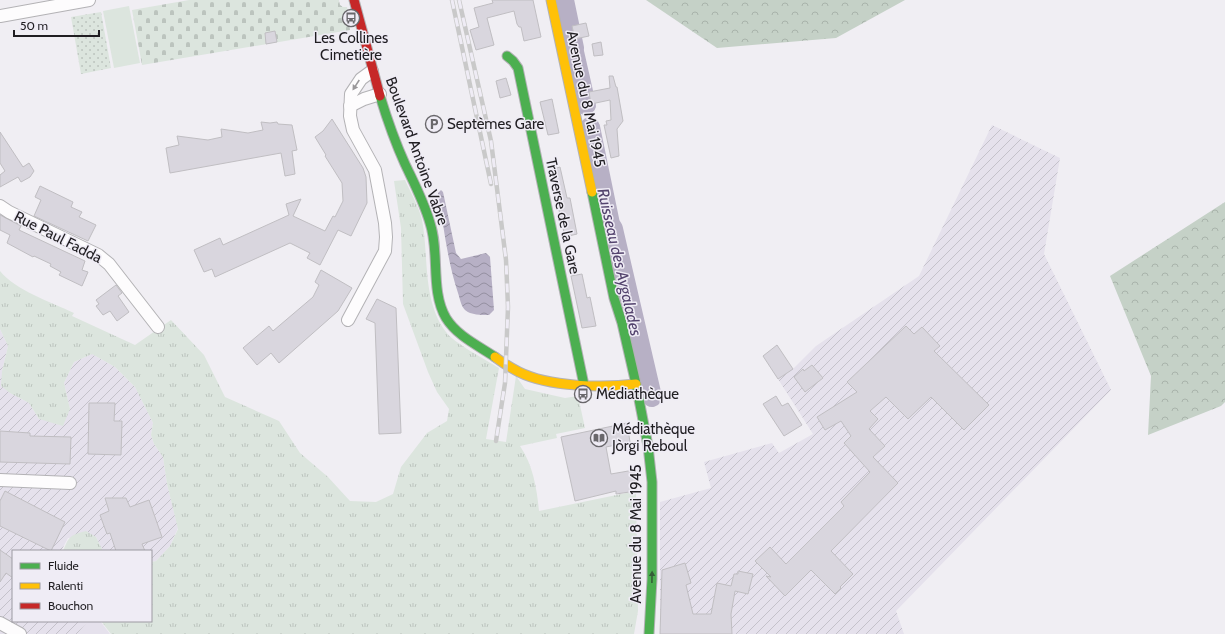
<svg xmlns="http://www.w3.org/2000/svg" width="1225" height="634" viewBox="0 0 1225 634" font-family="Cabin,sans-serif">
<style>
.built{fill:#e5e1ec}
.industrial{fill:url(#industrial-furrows)}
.grass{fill:url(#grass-tufts)}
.forest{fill:url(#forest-crowns)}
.cemetery{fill:url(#cemetery-stones)}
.park{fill:url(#park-dots)}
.pitch{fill:#dce5de}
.water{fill:url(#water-waves)}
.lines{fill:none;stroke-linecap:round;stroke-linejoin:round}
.river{stroke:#b7b0c5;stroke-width:20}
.building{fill:#d9d6de;stroke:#c0bec2}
.street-casing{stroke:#b3b2b5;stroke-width:14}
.fast-casing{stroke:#b3b2b5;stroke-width:11}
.slow-casing{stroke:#b3b2b5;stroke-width:11}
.jam-casing{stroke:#b3b2b5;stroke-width:11}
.street{stroke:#fdfcfd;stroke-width:12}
.fast{stroke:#4caf50;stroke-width:9}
.slow{stroke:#ffc107;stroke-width:9}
.jam{stroke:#c62828;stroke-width:9}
.rail-casing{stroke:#c9c9c9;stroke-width:4.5}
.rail{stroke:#efecf5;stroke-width:3;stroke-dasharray:9;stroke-linecap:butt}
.oneway{fill:#9a989a}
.oneway2{fill:#345f37}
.labels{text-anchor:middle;stroke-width:3;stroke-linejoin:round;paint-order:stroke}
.poi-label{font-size:15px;fill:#201e22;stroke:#efecf5;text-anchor:start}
.street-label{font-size:15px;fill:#201e22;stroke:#efecf5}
.water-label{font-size:16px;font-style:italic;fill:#54446e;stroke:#efecf5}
</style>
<defs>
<pattern id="industrial-furrows" width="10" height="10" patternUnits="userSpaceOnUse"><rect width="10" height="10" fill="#e5e1ec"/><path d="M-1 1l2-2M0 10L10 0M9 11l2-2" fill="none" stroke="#c4c1ca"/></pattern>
<pattern id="grass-tufts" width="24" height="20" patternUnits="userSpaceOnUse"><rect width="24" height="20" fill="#dce5de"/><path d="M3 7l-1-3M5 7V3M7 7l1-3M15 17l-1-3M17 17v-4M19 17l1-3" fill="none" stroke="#bcc4be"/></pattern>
<pattern id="forest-crowns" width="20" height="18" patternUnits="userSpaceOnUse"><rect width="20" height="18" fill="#c5d1c7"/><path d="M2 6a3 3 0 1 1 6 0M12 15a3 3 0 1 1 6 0" fill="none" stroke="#a9b3ab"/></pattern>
<pattern id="cemetery-stones" width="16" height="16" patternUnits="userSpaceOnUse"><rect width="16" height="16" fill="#dce5de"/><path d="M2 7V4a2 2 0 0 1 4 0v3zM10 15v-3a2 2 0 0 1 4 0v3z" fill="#bcc4be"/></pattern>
<pattern id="park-dots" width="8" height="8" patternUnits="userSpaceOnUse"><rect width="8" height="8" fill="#dce5de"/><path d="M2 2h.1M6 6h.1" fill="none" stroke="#bcc4be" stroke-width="1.8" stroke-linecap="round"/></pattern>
<pattern id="water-waves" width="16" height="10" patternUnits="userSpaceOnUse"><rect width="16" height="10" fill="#b7b0c5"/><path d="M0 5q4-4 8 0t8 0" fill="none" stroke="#948fa0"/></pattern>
</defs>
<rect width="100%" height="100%" fill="#f0eef3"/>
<!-- built -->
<polygon class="built" points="88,621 100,621 110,634 77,634"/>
<!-- industrial -->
<g class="industrial">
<polygon points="992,125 1060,158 1044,254 1111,390 896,611 904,634 660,634 660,502 711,488 704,462 772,443 779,453 813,434 778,379 793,369 816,346 919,276"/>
<polygon points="0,329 8,346 2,371 10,393 29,403 39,419 70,409 64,383 74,362 92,354 115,367 135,387 153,423 151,435 154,444 163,457 167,484 178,528 170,546 156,561 151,562 151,551 103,551 96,537 68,538 61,551 13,551 13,621 88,621 77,634 0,634"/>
</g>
<!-- grass -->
<g class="grass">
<path d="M405,180C411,193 419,207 422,220C429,256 422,301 446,332C454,343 486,360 499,368L486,439L506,442L516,376L525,389L565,398L578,396L585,428L556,434L557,438L520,446C533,465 537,489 539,511L636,491L638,611L634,634H111L101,621H151V562L156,561L170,546L178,529L167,484L163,457L154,444L151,435L153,423L135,387L115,367L92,354L74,362L64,383L70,409L63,426L39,419L29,403L10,393L1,386L2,371L8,346L0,329V271C15,290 51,302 74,313L72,316L135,345L171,320L204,355L225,397L279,421L300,453L328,477L350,501L376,502L393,494L401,467L427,433L447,421L449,409L437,392L428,372L403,304L401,228L394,181Z"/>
<path d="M86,531L96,537L103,551H63C69,536 70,535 86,531Z"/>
</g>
<!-- forest -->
<g class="forest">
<polygon points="646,0 905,0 836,38 717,48"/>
<polygon points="1225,202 1225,402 1221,406 1148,435 1151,376 1110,276"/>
</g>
<!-- cemetery -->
<polygon class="cemetery" points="189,0 339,0 340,5 343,7 347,7 350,30 142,65 132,10"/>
<!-- park -->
<polygon class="park" points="101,12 111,68 81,74 71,17"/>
<!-- pitch -->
<polygon class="pitch" points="129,6 140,63 114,68 103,11"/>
<!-- water -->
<path class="water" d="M441,190L443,192L456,253L461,259L486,253L490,257L494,310L489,315C481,315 471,315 465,310C461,306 460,299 458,293C447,260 444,227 438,193Z"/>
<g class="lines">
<!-- river -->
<g class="river">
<polyline points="564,0 574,48"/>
<polyline points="574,52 586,105"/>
<polyline points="590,127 610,224 613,229 652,397"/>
</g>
</g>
<!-- building -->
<g class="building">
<polygon points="492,0 533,0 541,37 524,41 521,27 519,27 517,24 514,11 487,18 494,45 476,50 470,30 479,27 474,8 493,3"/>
<polygon points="586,23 589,36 575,39 572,26"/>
<polygon points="275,31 277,42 266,44 265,33"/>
<polygon points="601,42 603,55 594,56 592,44"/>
<polygon points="609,76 613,76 616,87 617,87 623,121 617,129 619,156 611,158 604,125 607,125 606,121 611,120 610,100 591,104 589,92 610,88"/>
<polygon points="506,78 511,95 500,98 496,81"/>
<polygon points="552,99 559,133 548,135 540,102"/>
<polygon points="332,119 363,168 366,177 367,203 351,236 338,230 320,265 307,258 310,253 290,243 215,277 212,269 204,272 194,250 220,238 223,245 289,215 286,204 301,199 293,216 325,231 333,216 335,217 343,201 342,183 325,156 326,155 315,137 323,131"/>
<polygon points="261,122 270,123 277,122 278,124 292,125 297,150 292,151 295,174 285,176 281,153 170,173 166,148 179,145 177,136 208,140 222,137 221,129 248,133 263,130"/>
<polygon points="0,132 23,167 29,163 34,171 30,177 21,182 18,177 0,187 0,175 5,171 0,163"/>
<polygon points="560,167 567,198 570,198 577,234 565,237 550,170"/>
<polygon points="40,186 73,202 71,207 82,212 79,217 96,225 88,241 34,216 41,200 35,197"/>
<polygon points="0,215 21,226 19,230 85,261 82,270 88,272 82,286 59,275 61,272 50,266 51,264 34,256 33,257 7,243 10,235 0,230"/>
<polygon points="321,270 352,288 338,311 279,363 271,353 257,365 243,348 269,326 273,331 313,297 319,285 315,282"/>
<polygon points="582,274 587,298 590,297 596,326 582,328 571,276"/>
<polygon points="116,285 122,293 118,296 129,312 117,321 110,311 103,315 96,306 99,304 96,300"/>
<polygon points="377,299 396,308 401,433 379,434 375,323 366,319"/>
<polygon points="906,326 914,334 922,327 940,346 934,351 989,405 964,430 931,397 908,419 886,397 870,411 878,419 869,429 885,446 873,457 898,483 831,551 853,574 840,587 841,588 835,594 811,570 785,596 766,576 771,577 755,561 770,547 786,564 844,506 841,502 870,472 844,443 851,436 841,421 825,430 817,417 857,392 847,382"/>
<polygon points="777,345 793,369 778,379 763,356"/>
<polygon points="812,365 823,378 805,392 794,377 803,369 804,371"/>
<polygon points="776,396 782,406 788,403 802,425 784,436 763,404"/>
<polygon points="89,403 115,403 114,421 122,421 121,455 88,454"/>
<polygon points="627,423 630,442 606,447 611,474 634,470 636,491 616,494 616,491 575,501 561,437"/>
<polygon points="0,431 30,433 30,436 71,437 70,464 0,462"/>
<polygon points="5,491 65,522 51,551 0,526 0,501"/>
<polygon points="105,498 126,498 130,507 149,500 162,537 142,544 145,551 116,551 110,533 107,534 100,515 109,511"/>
<polygon points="0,550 13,559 13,578 6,573 0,582"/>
<polygon points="685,563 691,583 686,585 693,614 711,614 717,583 731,586 734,574 738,574 738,571 753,574 748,594 735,591 731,614 732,634 660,634 662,570"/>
</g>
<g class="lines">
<!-- street casing -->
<g class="street-casing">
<g id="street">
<polyline points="0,16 89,0"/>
<polyline points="350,106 364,99 380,94"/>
<polyline points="0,206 9,212 98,255 109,264 158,327"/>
<polyline points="348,320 385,251 386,237 385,223 375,170 353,130 350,116 351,94 361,79 372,71"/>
<polyline points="0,480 70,483"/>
<polyline points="0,623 20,634"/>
</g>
</g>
<!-- fast casing -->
<g class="fast-casing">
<g id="fast">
<polyline points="507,56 513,61 518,68 584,385"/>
<path d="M380,96C387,119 395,142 405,164C414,183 424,202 430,223C440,252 430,291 446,318C457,336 479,346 495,357"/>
<polyline points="592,192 614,298 622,323 636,384 648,446 652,482 652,579 649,634"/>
</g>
</g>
<!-- slow casing -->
<g class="slow-casing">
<g id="slow">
<polyline points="551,0 592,192"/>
<path d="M495,357C503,363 511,368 519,372C549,387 603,388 636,384"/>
</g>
</g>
<!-- jam casing -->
<g class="jam-casing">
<polyline id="jam" points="354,0 380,96"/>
</g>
<!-- street -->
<use href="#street" class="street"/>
<!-- fast -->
<use href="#fast" class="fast"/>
<!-- slow -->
<use href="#slow" class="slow"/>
<!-- jam -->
<use href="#jam" class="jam"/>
<!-- rail casing -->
<g class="rail-casing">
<g id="rail">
<polyline points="452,0 491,184"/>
<polyline points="459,0 491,141 506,260 508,307 505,383 496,441"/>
</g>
</g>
<!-- rail -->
<use href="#rail" class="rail"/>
</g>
<!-- one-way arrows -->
<defs><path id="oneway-solid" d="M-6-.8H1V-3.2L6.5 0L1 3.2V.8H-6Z"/></defs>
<use class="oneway" href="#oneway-solid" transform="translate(356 85) rotate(123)"/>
<use class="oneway2" href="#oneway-solid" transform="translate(652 577) rotate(-89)"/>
<!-- icons -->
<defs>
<g id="bus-ring" transform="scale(0.9)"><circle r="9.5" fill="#efecf5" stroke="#69676b" stroke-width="1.5"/><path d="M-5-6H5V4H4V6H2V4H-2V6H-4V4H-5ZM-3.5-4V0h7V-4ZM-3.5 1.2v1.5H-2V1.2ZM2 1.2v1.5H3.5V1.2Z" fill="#69676b"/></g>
<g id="parking-ring" transform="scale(0.9)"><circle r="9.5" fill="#efecf5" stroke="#69676b" stroke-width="1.5"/><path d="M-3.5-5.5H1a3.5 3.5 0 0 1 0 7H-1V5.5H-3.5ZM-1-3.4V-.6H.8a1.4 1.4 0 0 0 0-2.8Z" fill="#69676b"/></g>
<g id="library-ring" transform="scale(0.9)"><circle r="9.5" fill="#efecf5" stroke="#69676b" stroke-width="1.5"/><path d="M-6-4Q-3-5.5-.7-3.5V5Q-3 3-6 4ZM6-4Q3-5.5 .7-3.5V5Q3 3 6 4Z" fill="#69676b"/></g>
</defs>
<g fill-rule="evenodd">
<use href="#bus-ring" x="351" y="18"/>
<use href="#parking-ring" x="434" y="124"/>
<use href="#bus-ring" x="583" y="394"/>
<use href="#library-ring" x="599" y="438"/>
</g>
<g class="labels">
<!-- poi labels -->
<g class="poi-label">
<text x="351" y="43" text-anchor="middle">Les Collines<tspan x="351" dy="17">Cimetière</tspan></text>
<text x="447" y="129">Septèmes Gare</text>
<text x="596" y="399">Médiathèque</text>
<text x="612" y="434">Médiathèque<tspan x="612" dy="17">Jòrgi Reboul</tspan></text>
</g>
<!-- street labels -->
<g class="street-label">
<text transform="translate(586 99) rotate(78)" y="5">Avenue du 8 Mai 1945</text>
<text transform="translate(417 151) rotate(70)" y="5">Boulevard Antoine Vabre</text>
<text transform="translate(563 216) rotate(78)" y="5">Traverse de la Gare</text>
<text transform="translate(58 237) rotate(27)" y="5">Rue Paul Fadda</text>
<text transform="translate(636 534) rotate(-90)" y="5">Avenue du 8 Mai 1945</text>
</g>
<!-- water labels -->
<g class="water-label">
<text transform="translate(620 262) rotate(77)" y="6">Ruisseau des Aygalades</text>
</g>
</g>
<!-- legend -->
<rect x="12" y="550" width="140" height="72" fill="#efecf5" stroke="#9c9aa1"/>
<rect x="20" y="563" width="20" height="6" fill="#4caf50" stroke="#9c9aa1"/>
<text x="48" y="570" font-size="12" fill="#201e22">Fluide</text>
<rect x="20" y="583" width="20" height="6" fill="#ffc107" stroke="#9c9aa1"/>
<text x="48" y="590" font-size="12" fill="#201e22">Ralenti</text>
<rect x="20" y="603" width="20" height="6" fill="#c62828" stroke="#9c9aa1"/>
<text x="48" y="610" font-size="12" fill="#201e22">Bouchon</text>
<!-- scale -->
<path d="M14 30v6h85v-6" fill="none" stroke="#201e22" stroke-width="2"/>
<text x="20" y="30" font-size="12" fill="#201e22" stroke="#efecf5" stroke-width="3" paint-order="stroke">50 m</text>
</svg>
